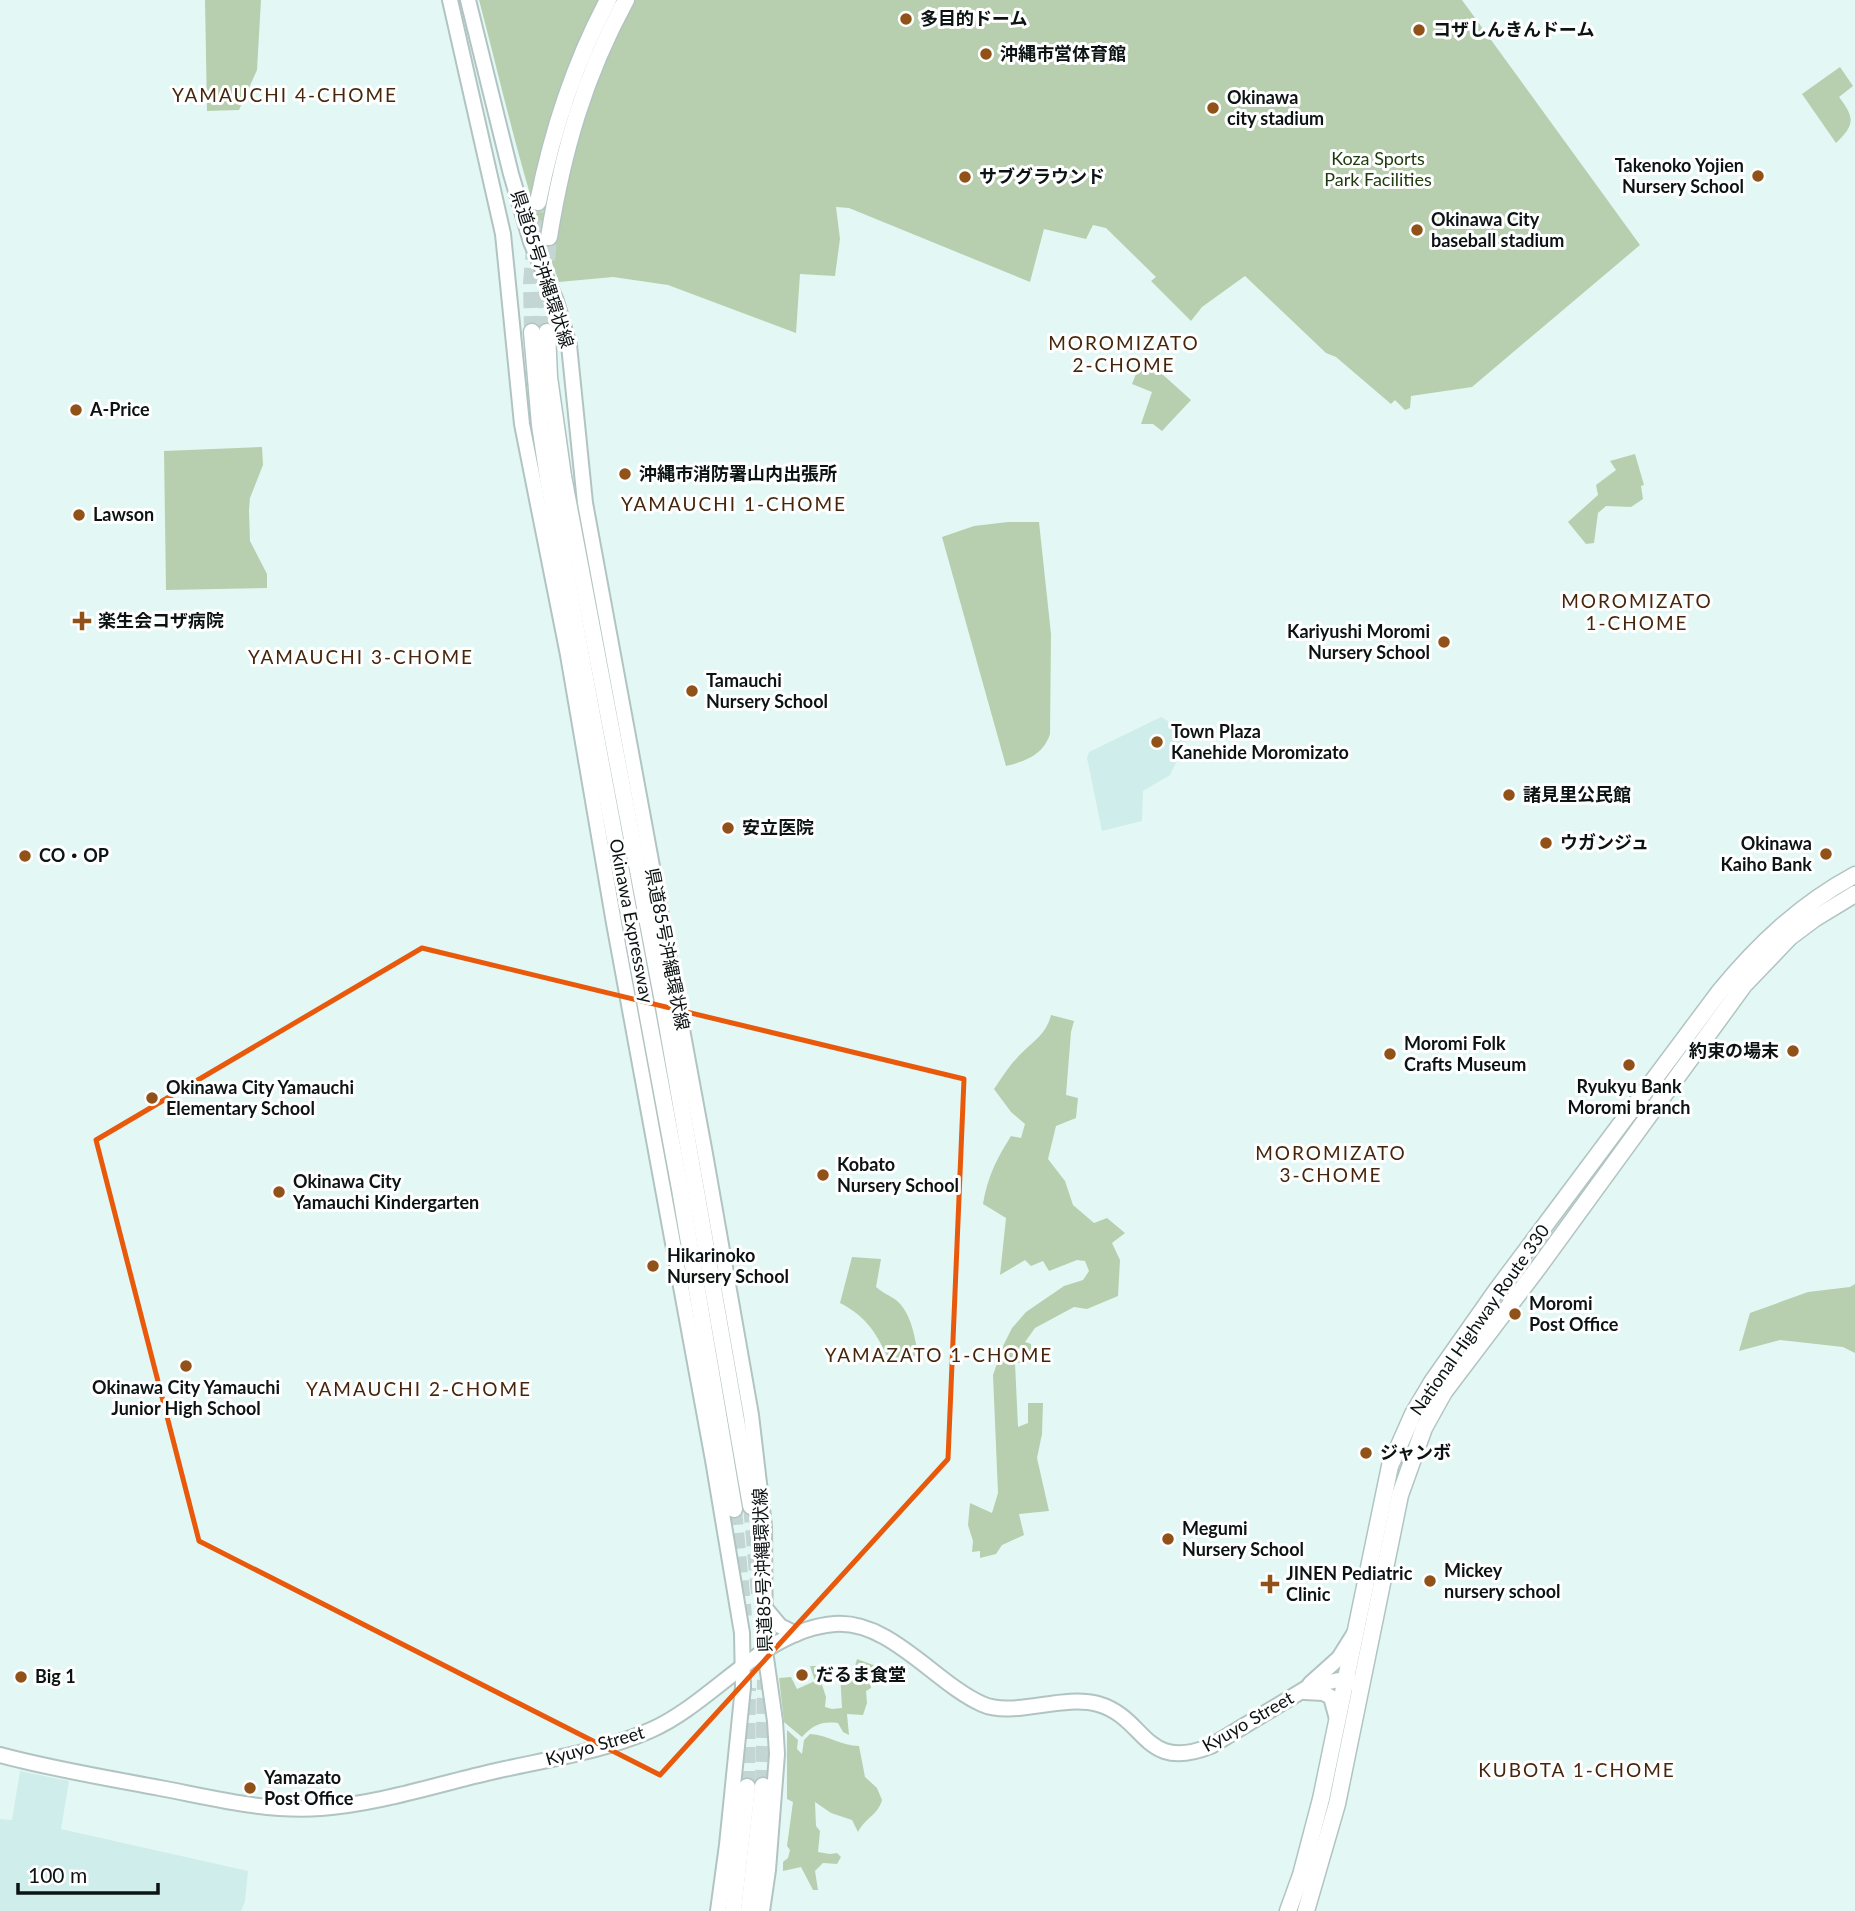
<svg xmlns="http://www.w3.org/2000/svg" width="1855" height="1911" viewBox="0 0 1855 1911" font-family="Lato,'Noto Sans JP',sans-serif">
<style>
.built{fill:#cfedea}
.green{fill:#b7cfae}
.lines{fill:none;stroke-linecap:round;stroke-linejoin:round}
.highway-tunnel{stroke:#c3d6d3;stroke-width:16;stroke-dasharray:16 8;stroke-linecap:butt}
.major-casing{stroke:#b1c4c2;stroke-width:18}
.highway-casing{stroke:#b1c4c2;stroke-width:19}
.major{stroke:#fff;stroke-width:14}
.highway{stroke:#fff;stroke-width:16}
.marked{fill:none;stroke:#e8590c;stroke-width:5;stroke-linejoin:round}
.poi-dot{fill:#915219;stroke:#fff;stroke-width:2.5}
.labels{text-anchor:middle;stroke-width:6;stroke-linejoin:round;paint-order:stroke}
.poi-label{font-size:18px;font-weight:bold;fill:#0c1313;stroke:#fff;text-anchor:start}
.park-label{font-size:18px;fill:#1c3a0b;stroke:#fff}
.street-label{font-size:18px;fill:#0c1313;stroke:#fff}
.neighbourhood-label{font-size:19px;letter-spacing:2px;fill:#45260c;stroke:#fff}
</style>
<rect width="100%" height="100%" fill="#e3f8f5"/>
<!-- built -->
<g class="built">
<polygon points="1161,717 1190,734 1170,775 1143,791 1142,821 1102,831 1087,758 1089,752"/>
<polygon points="20,1771 69,1781 61,1829 248,1871 245,1901 241,1911 0,1911 0,1819 12,1820"/>
</g>
<!-- green -->
<g class="green">
<polygon points="205,0 261,0 257,70 239,110 207,111"/>
<path d="M479,0H1462L1640,245L1472,387L1411,396L1410,408L1405,410L1395,400L1391,404L1336,357L1326,353L1245,276L1202,307L1191,321L1151,281L1156,277L1106,228L1093,225L1086,239L1044,229L1030,282L849,208L836,207L840,239L835,276L800,274L796,333L668,285L613,277L559,282C525,191 504,95 479,0Z"/>
<path d="M1840,67L1853,86L1839,97C1855,118 1855,125 1836,143L1802,94Z"/>
<polygon points="1140,364 1151,364 1191,400 1162,431 1153,424 1141,424 1152,392 1132,384"/>
<polygon points="262,447 263,465 250,498 249,510 250,541 267,574 267,588 166,590 164,451"/>
<polygon points="1635,454 1644,485 1641,486 1643,499 1631,507 1606,506 1598,513 1594,543 1586,544 1568,522 1598,495 1596,485 1616,470 1610,461"/>
<path d="M1008,522H1039L1051,634L1050,734C1043,755 1026,761 1006,766L942,537L974,526Z"/>
<path d="M1051,1015L1074,1021L1071,1032L1066,1095L1078,1098L1076,1118L1056,1126L1048,1159L1065,1181L1073,1205L1094,1223L1107,1218L1125,1233L1112,1243L1120,1260L1118,1296L1087,1309L1074,1307L1035,1328L1025,1342L1031,1344V1363H1015L1018,1427L1028,1423V1403H1043L1042,1434L1037,1458L1049,1511L1019,1514L1024,1535L1002,1545L996,1554L980,1558V1551L972,1552L973,1541L968,1525L970,1503L992,1513L998,1493L993,1375L1003,1346L1012,1328L1026,1312L1064,1286L1083,1280L1089,1271L1085,1261L1077,1260L1049,1271L1043,1261L1031,1266L1025,1260L1000,1275L1006,1218L983,1204C988,1176 996,1160 1011,1136L1021,1138L1025,1124L1011,1112L994,1089C1001,1079 1008,1067 1017,1058C1030,1043 1046,1036 1051,1015Z"/>
<path d="M852,1257L881,1259L876,1287C883,1293 889,1295 896,1300C911,1312 915,1337 918,1355L891,1364C877,1335 869,1318 840,1303Z"/>
<polygon points="1855,1284 1855,1353 1843,1347 1780,1340 1739,1351 1750,1313 1808,1292 1850,1287"/>
<path d="M857,1659L876,1666L879,1676H870L871,1688L866,1691L867,1703L863,1715L847,1714L849,1735L843,1732L838,1723C821,1721 813,1725 802,1737L784,1722L779,1678L791,1677L797,1689L815,1681L810,1666H816L826,1697L825,1707L832,1709L842,1708L840,1673H853Z"/>
<path d="M787,1730L798,1740L797,1749L802,1754L804,1740L810,1734C828,1735 842,1746 859,1746L865,1777L877,1788L882,1800C878,1815 866,1817 858,1832L852,1820L831,1813L815,1802L816,1826L820,1831L818,1852L830,1854L837,1853L841,1857L837,1864L823,1863L815,1871L818,1890H813L801,1867L783,1871V1862L788,1858L790,1850L787,1846L793,1802L787,1799Z"/>
</g>
<g class="lines">
<!-- highway-tunnel -->
<g class="highway-tunnel">
<polyline points="532,332 531,283 538,202"/>
<polyline points="547,332 546,273 549,237"/>
<polyline points="751,1506 759,1595"/>
<polyline points="734,1509 744,1616"/>
<polyline points="763,1786 765,1680"/>
<polyline points="747,1787 748,1688"/>
</g>
<!-- major casing -->
<g class="major-casing">
<g id="major">
<polyline points="450,0 503,234 522,424 568,655 614,923 713,1460 742,1633 743,1687 727,1845 718,1911"/>
<polyline points="468,0 511,174 531,242 556,301 569,345 585,503 705,1154 751,1415 764,1526 765,1651 775,1721 777,1754 768,1870 762,1911"/>
<polyline points="765,1608 780,1626 796,1634"/>
<polyline points="1310,1684 1339,1658 1354,1634"/>
<polyline points="1305,1692 1323,1693 1331,1697 1337,1719"/>
<path d="M0,1755C52,1769 107,1778 160,1788C213,1798 266,1812 321,1808C377,1804 432,1786 487,1773C542,1760 599,1753 651,1730C714,1702 764,1629 835,1624C890,1620 935,1683 982,1704C1013,1718 1062,1694 1098,1704C1147,1718 1143,1773 1211,1746L1310,1686L1339,1680L1356,1683"/>
</g>
</g>
<!-- highway casing -->
<g class="highway-casing">
<g id="highway">
<path d="M538,202C552,132 574,64 608,0"/>
<path d="M549,237C563,151 584,77 626,0"/>
<polyline points="532,332 540,425 548,478 680,1189 734,1509"/>
<polyline points="547,332 549,377 563,476 664,1007 751,1506"/>
<polyline points="733,1911 747,1787"/>
<polyline points="749,1911 763,1786"/>
<path d="M1288,1911L1301,1875L1321,1799L1390,1466L1413,1414L1432,1382L1496,1291L1720,991C1759,944 1801,904 1855,875"/>
<polyline points="1306,1911 1337,1804 1400,1495 1424,1428 1444,1392 1538,1268 1744,985 1790,937 1814,919 1855,894"/>
</g>
</g>
<!-- major -->
<use href="#major" class="major"/>
<!-- highway -->
<use href="#highway" class="highway"/>
</g>
<!-- marked area -->
<path class="marked" d="M422,948L964,1079L948,1459L660,1775L199,1541L96,1140Z"/>
<!-- markers -->
<g class="poi-dot">
<circle cx="906" cy="19" r="7"/>
<circle cx="1419" cy="30" r="7"/>
<circle cx="986" cy="54" r="7"/>
<circle cx="1213" cy="108" r="7"/>
<circle cx="1758" cy="176" r="7"/>
<circle cx="965" cy="177" r="7"/>
<circle cx="1417" cy="230" r="7"/>
<circle cx="76" cy="410" r="7"/>
<circle cx="625" cy="474" r="7"/>
<circle cx="79" cy="515" r="7"/>
<path d="M78.5 610.5h7v7h7v7h-7v7h-7v-7h-7v-7h7z"/>
<circle cx="1444" cy="642" r="7"/>
<circle cx="692" cy="691" r="7"/>
<circle cx="1157" cy="742" r="7"/>
<circle cx="1509" cy="795" r="7"/>
<circle cx="728" cy="828" r="7"/>
<circle cx="1546" cy="843" r="7"/>
<circle cx="1826" cy="854" r="7"/>
<circle cx="25" cy="856" r="7"/>
<circle cx="1793" cy="1051" r="7"/>
<circle cx="1390" cy="1054" r="7"/>
<circle cx="1629" cy="1065" r="7"/>
<circle cx="152" cy="1098" r="7"/>
<circle cx="823" cy="1175" r="7"/>
<circle cx="279" cy="1192" r="7"/>
<circle cx="653" cy="1266" r="7"/>
<circle cx="1515" cy="1314" r="7"/>
<circle cx="186" cy="1366" r="7"/>
<circle cx="1366" cy="1453" r="7"/>
<circle cx="1168" cy="1539" r="7"/>
<circle cx="1430" cy="1581" r="7"/>
<path d="M1266.5 1573.5h7v7h7v7h-7v7h-7v-7h-7v-7h7z"/>
<circle cx="802" cy="1675" r="7"/>
<circle cx="21" cy="1677" r="7"/>
<circle cx="250" cy="1788" r="7"/>
</g>
<g class="labels">
<!-- poi labels -->
<g class="poi-label">
<text x="920" y="25">多目的ドーム</text>
<text x="1433" y="36">コザしんきんドーム</text>
<text x="1000" y="60">沖縄市営体育館</text>
<text x="1227" y="104">Okinawa<tspan x="1227" dy="21">city stadium</tspan></text>
<text x="1744" y="172" text-anchor="end">Takenoko Yojien<tspan x="1744" dy="21">Nursery School</tspan></text>
<text x="979" y="183">サブグラウンド</text>
<text x="1431" y="226">Okinawa City<tspan x="1431" dy="21">baseball stadium</tspan></text>
<text x="90" y="416">A-Price</text>
<text x="639" y="480">沖縄市消防署山内出張所</text>
<text x="93" y="521">Lawson</text>
<text x="98" y="627">楽生会コザ病院</text>
<text x="1430" y="638" text-anchor="end">Kariyushi Moromi<tspan x="1430" dy="21">Nursery School</tspan></text>
<text x="706" y="687">Tamauchi<tspan x="706" dy="21">Nursery School</tspan></text>
<text x="1171" y="738">Town Plaza<tspan x="1171" dy="21">Kanehide Moromizato</tspan></text>
<text x="1523" y="801">諸見里公民館</text>
<text x="742" y="834">安立医院</text>
<text x="1560" y="849">ウガンジュ</text>
<text x="1812" y="850" text-anchor="end">Okinawa<tspan x="1812" dy="21">Kaiho Bank</tspan></text>
<text x="39" y="862">CO・OP</text>
<text x="1404" y="1050">Moromi Folk<tspan x="1404" dy="21">Crafts Museum</tspan></text>
<text x="1779" y="1057" text-anchor="end">約束の場末</text>
<text x="1629" y="1093" text-anchor="middle">Ryukyu Bank<tspan x="1629" dy="21">Moromi branch</tspan></text>
<text x="166" y="1094">Okinawa City Yamauchi<tspan x="166" dy="21">Elementary School</tspan></text>
<text x="837" y="1171">Kobato<tspan x="837" dy="21">Nursery School</tspan></text>
<text x="293" y="1188">Okinawa City<tspan x="293" dy="21">Yamauchi Kindergarten</tspan></text>
<text x="667" y="1262">Hikarinoko<tspan x="667" dy="21">Nursery School</tspan></text>
<text x="1529" y="1310">Moromi<tspan x="1529" dy="21">Post Office</tspan></text>
<text x="186" y="1394" text-anchor="middle">Okinawa City Yamauchi<tspan x="186" dy="21">Junior High School</tspan></text>
<text x="1380" y="1459">ジャンボ</text>
<text x="1182" y="1535">Megumi<tspan x="1182" dy="21">Nursery School</tspan></text>
<text x="1444" y="1577">Mickey<tspan x="1444" dy="21">nursery school</tspan></text>
<text x="1286" y="1580">JINEN Pediatric<tspan x="1286" dy="21">Clinic</tspan></text>
<text x="816" y="1681">だるま食堂</text>
<text x="35" y="1683">Big 1</text>
<text x="264" y="1784">Yamazato<tspan x="264" dy="21">Post Office</tspan></text>
</g>
<!-- park labels -->
<g class="park-label">
<text x="1378" y="165">Koza Sports<tspan x="1378" dy="21">Park Facilities</tspan></text>
</g>
<!-- street labels -->
<g class="street-label">
<text transform="translate(542 269) rotate(72)" y="6">県道85号沖縄環状線</text>
<text transform="translate(631 921) rotate(79)" y="6">Okinawa Expressway</text>
<text transform="translate(667 949) rotate(79)" y="6">県道85号沖縄環状線</text>
<text transform="translate(1480 1320) rotate(-55)" y="6">National Highway Route 330</text>
<text transform="translate(763 1570) rotate(-92)" y="6">県道85号沖縄環状線</text>
<text transform="translate(1248 1722) rotate(-30)" y="6">Kyuyo Street</text>
<text transform="translate(595 1746) rotate(-16)" y="6">Kyuyo Street</text>
</g>
<!-- neighbourhood labels -->
<g class="neighbourhood-label">
<text x="285" y="102">YAMAUCHI 4-CHOME</text>
<text x="1124" y="350">MOROMIZATO<tspan x="1124" dy="22">2-CHOME</tspan></text>
<text x="734" y="511">YAMAUCHI 1-CHOME</text>
<text x="1637" y="608">MOROMIZATO<tspan x="1637" dy="22">1-CHOME</tspan></text>
<text x="361" y="664">YAMAUCHI 3-CHOME</text>
<text x="1331" y="1160">MOROMIZATO<tspan x="1331" dy="22">3-CHOME</tspan></text>
<text x="939" y="1362">YAMAZATO 1-CHOME</text>
<text x="419" y="1396">YAMAUCHI 2-CHOME</text>
<text x="1577" y="1777">KUBOTA 1-CHOME</text>
</g>
</g>
<!-- scale -->
<path d="M18 1883v10h140v-10" fill="none" stroke="#0c1313" stroke-width="3.5"/>
<text x="28" y="1883" font-size="21" fill="#0c1313" stroke="#ffffff" stroke-width="5" paint-order="stroke">100 m</text>
</svg>
